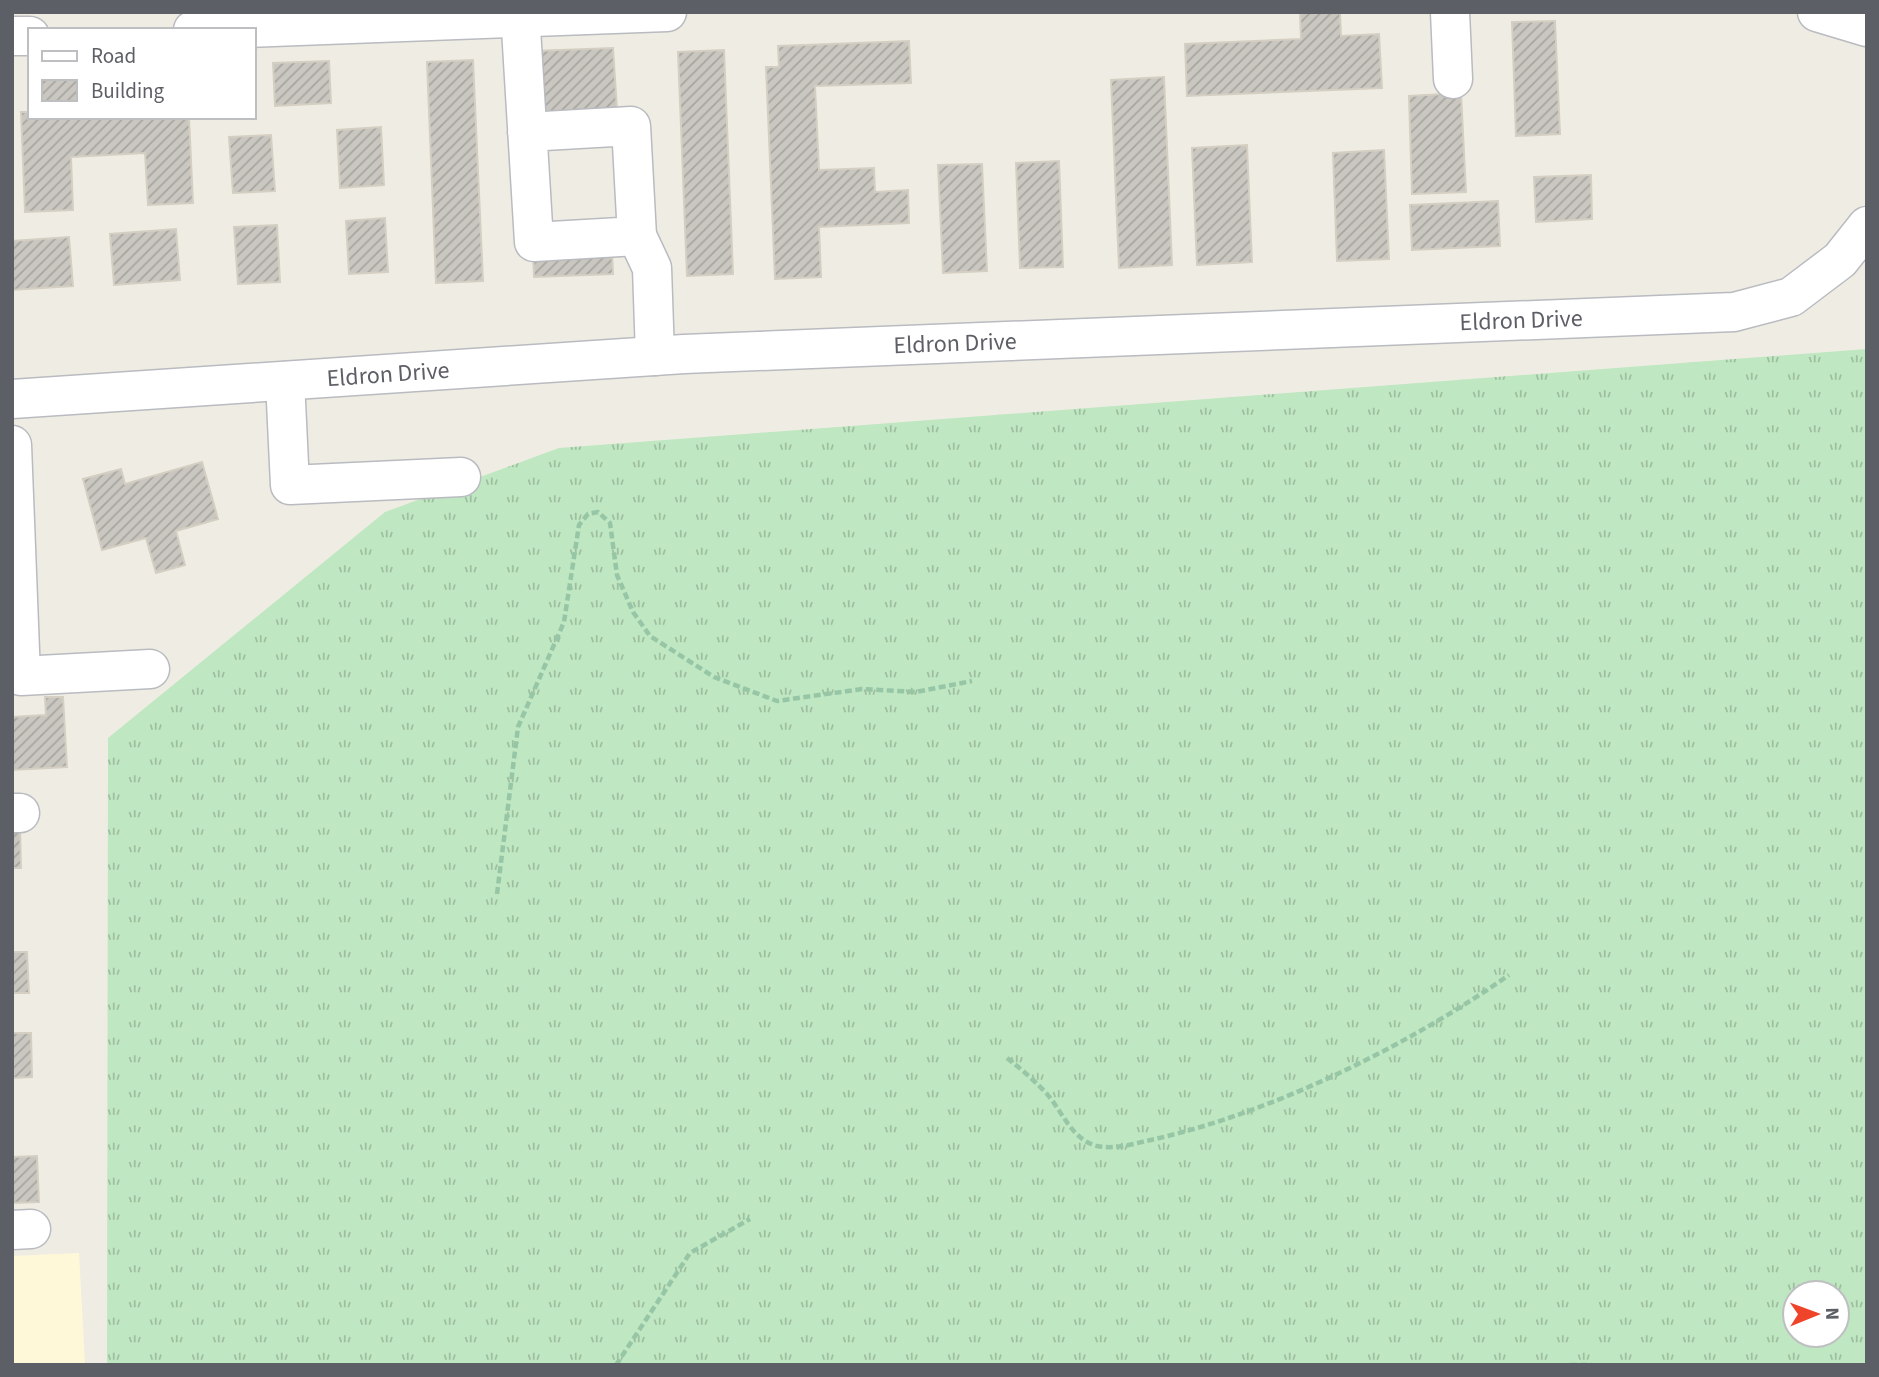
<svg xmlns="http://www.w3.org/2000/svg" width="1879" height="1377" viewBox="0 0 1879 1377" font-family="'Source Sans 3',sans-serif">
<style>
.commercial{fill:#fff8d8}
.grass{fill:url(#grass-tufts);fill-rule:evenodd}
.building{fill:url(#building-hatch);stroke:#d4cfc2;stroke-width:2}
.lines{fill:none;stroke-linecap:round;stroke-linejoin:round}
.minor-casing{stroke:#b9bbc0;stroke-width:41}
.path{stroke:#97c6a7;stroke-width:4.5;stroke-dasharray:7 3.5;stroke-linecap:butt}
.minor{stroke:#fff;stroke-width:38}
.labels{text-anchor:middle;stroke-width:6;stroke-linejoin:round;paint-order:stroke}
.street-label{font-size:24px;fill:#5c5f65;stroke:#fff}
</style>
<defs>
<pattern id="grass-tufts" width="24" height="20" patternUnits="userSpaceOnUse" patternTransform="scale(1.75)"><rect width="24" height="20" fill="#bfe7c1"/><path d="M3 7l-1-3M5 7V3M7 7l1-3M15 17l-1-3M17 17v-4M19 17l1-3" fill="none" stroke="#9ebea0"/></pattern>
<pattern id="building-hatch" width="6" height="6" patternUnits="userSpaceOnUse" patternTransform="scale(1.75)"><rect width="6" height="6" fill="#cac7c1"/><path d="M-1 1l2-2M0 6l6-6M5 7l2-2" fill="none" stroke="#a7a5a0"/></pattern>
</defs>
<rect width="100%" height="100%" fill="#efede3"/>
<!-- commercial -->
<polygon class="commercial" points="79,1253 85,1365 12,1365 12,1256"/>
<!-- grass -->
<path class="grass" d="M1867,349V1365H107L108,738L385,512L559,448ZM1795,1293H1837V1335H1795Z"/>
<!-- building -->
<g class="building">
<polygon points="1300,12 1340,12 1341,36 1379,34 1382,88 1187,96 1185,44 1301,39"/>
<polygon points="1555,21 1560,134 1516,136 1512,22"/>
<polygon points="909,41 911,83 815,86 819,170 874,168 875,192 908,190 909,223 819,227 821,277 775,279 766,67 779,67 778,46"/>
<polygon points="613,48 617,109 537,112 533,51"/>
<polygon points="724,50 733,274 687,276 678,52"/>
<polygon points="473,60 483,281 436,283 427,62"/>
<polygon points="329,61 331,103 275,106 273,63"/>
<polygon points="1164,77 1172,265 1119,268 1111,80"/>
<polygon points="1461,93 1466,192 1412,194 1409,96"/>
<polygon points="21,112 30,112 30,117 189,117 193,203 148,205 145,153 71,157 73,210 25,212"/>
<polygon points="381,127 384,185 340,188 337,130"/>
<polygon points="271,135 275,191 233,193 229,137"/>
<polygon points="1247,145 1252,262 1197,265 1192,148"/>
<polygon points="1384,150 1389,259 1337,261 1333,153"/>
<polygon points="1059,161 1063,267 1020,268 1016,163"/>
<polygon points="982,164 987,271 943,273 938,165"/>
<polygon points="1591,175 1592,219 1536,222 1534,177"/>
<polygon points="1498,201 1500,246 1412,250 1410,205"/>
<polygon points="385,218 388,272 349,274 346,221"/>
<polygon points="277,225 280,282 238,284 234,227"/>
<polygon points="176,229 180,280 114,285 110,234"/>
<polygon points="69,237 73,286 12,290 12,241"/>
<polygon points="612,251 613,274 534,277 533,254"/>
<polygon points="202,462 218,519 176,531 185,565 156,573 146,538 102,550 83,479 121,469 125,484"/>
<polygon points="45,697 63,697 67,767 12,770 12,717 46,715"/>
<polygon points="20,826 21,868 12,868 12,827"/>
<polygon points="12,952 27,952 29,993 12,993"/>
<polygon points="12,1033 31,1033 32,1077 12,1078"/>
<polygon points="37,1156 39,1202 12,1203 12,1157"/>
</g>
<g class="lines">
<!-- minor casing -->
<g class="minor-casing">
<g id="minor">
<polyline points="520,12 534,242 637,236 631,126 527,132"/>
<polyline points="1450,12 1453,79"/>
<polyline points="1817,12 1867,27"/>
<polyline points="193,30 667,12"/>
<polyline points="12,36 30,36"/>
<polyline points="637,236 652,268 655,356"/>
<polyline points="285,381 290,485 461,477"/>
<polyline points="12,399 684,354 1734,312 1791,297 1840,260 1867,226"/>
<polyline points="12,445 21,676 150,669"/>
<polyline points="12,813 20,813"/>
<polyline points="12,1230 31,1229"/>
</g>
</g>
<!-- path -->
<g class="path">
<polyline points="497,894 518,727 564,622 579,525 588,514 598,512 610,523 617,575 633,612 650,636 714,677 777,701 862,689 916,692 972,681"/>
<path d="M1007,1058C1021,1069 1034,1080 1047,1094C1062,1111 1072,1140 1097,1146C1116,1150 1136,1143 1155,1139C1274,1112 1409,1045 1509,975"/>
<polyline points="616,1365 690,1253 750,1219"/>
<polyline points="1570,1365 1592,1365"/>
</g>
<!-- minor -->
<use href="#minor" class="minor"/>
</g>
<g class="labels">
<!-- street labels -->
<g class="street-label">
<text transform="translate(1521 320) rotate(-2)" y="8">Eldron Drive</text>
<text transform="translate(955 343) rotate(-2)" y="8">Eldron Drive</text>
<text transform="translate(388 374) rotate(-4)" y="8">Eldron Drive</text>
</g>
</g>
<!-- border -->
<rect width="1879" height="1377" fill="none" stroke="#5c5f65" stroke-width="28"/>
<!-- legend -->
<rect x="28" y="28" width="228" height="91" fill="#ffffff" stroke="#bebfc1" stroke-width="2"/>
<rect x="42" y="51" width="35" height="10" fill="#ffffff" stroke="#bebfc1" stroke-width="2"/>
<text x="91" y="63" font-size="21" fill="#5c5f65">Road</text>
<rect x="42" y="80" width="35" height="21" fill="url(#building-hatch)" stroke="#bebfc1" stroke-width="2"/>
<text x="91" y="98" font-size="21" fill="#5c5f65">Building</text>
<!-- north arrow -->
<g transform="translate(1816 1314) rotate(89)"><circle r="33" fill="#ffffff" stroke="#bebfc1" stroke-width="2"/>
<path d="M0-5L12 26L0 18L-12 26Z" fill="#ef4429"/>
<text y="-10" font-size="19" font-weight="bold" text-anchor="middle" fill="#5c5f65">N</text>
</g>
</svg>
